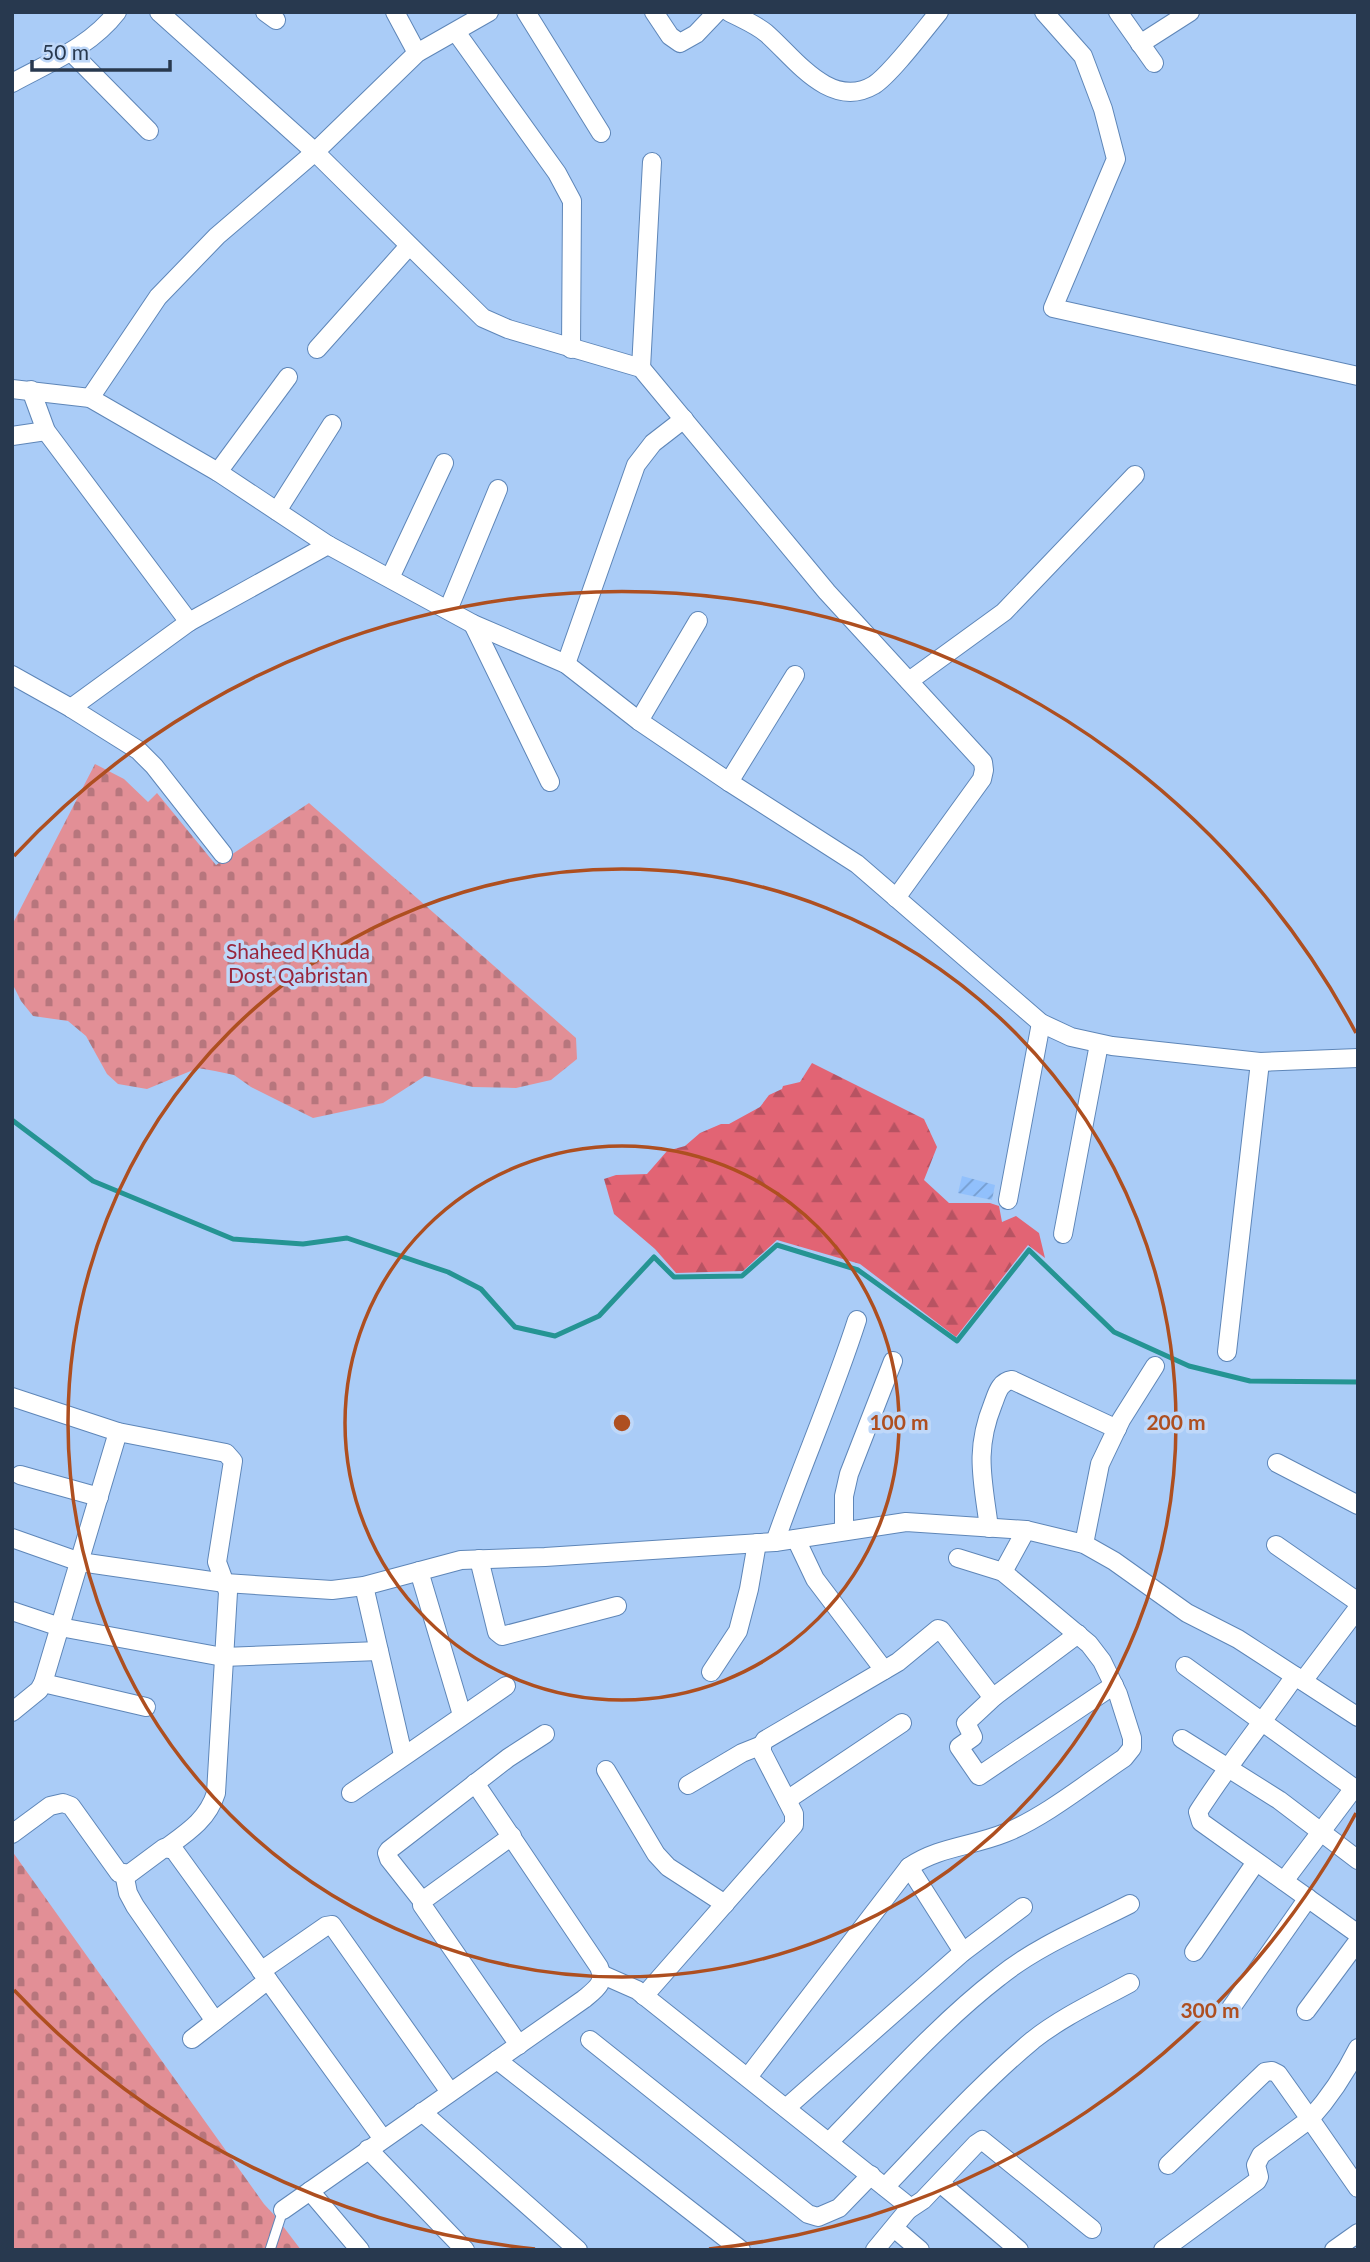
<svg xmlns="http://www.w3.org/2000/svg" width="1370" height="2262" viewBox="0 0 1370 2262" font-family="Lato,sans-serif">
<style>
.industrial{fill:url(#industrial-furrows)}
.forest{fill:url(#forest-firs)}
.cemetery{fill:url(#cemetery-stones)}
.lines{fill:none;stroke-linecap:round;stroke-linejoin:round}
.stream{stroke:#259493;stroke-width:5}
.lane-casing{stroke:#5e86b8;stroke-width:11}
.street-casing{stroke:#5e86b8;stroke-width:20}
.lane{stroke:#fff;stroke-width:9}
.street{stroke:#fff;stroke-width:18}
.ring{fill:none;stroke:#ae4f20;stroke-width:3.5}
.labels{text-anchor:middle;stroke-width:7;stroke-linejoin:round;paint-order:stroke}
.park-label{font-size:21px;fill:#99263c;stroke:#bfd8f9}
.centre{fill:#ae4f20;stroke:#bfd8f9;stroke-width:3.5}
.ring-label{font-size:21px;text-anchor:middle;font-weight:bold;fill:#ae4f20;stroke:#bfd8f9;stroke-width:7;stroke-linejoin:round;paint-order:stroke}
</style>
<defs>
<pattern id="industrial-furrows" width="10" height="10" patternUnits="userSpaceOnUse" patternTransform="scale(1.75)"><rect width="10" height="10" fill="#91c0fc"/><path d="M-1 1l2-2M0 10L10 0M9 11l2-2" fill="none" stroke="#769dce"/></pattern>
<pattern id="forest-firs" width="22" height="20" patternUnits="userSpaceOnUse" patternTransform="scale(1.75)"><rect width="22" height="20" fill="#e26474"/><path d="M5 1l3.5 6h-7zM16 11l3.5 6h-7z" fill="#b75362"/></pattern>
<pattern id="cemetery-stones" width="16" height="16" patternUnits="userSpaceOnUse" patternTransform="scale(1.75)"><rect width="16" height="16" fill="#e28f96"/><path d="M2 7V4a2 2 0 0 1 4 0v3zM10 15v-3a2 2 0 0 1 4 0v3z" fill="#b7767d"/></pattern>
</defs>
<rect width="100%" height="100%" fill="#aaccf7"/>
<!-- industrial -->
<polygon class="industrial" points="962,1176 995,1185 992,1200 958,1193"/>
<!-- forest -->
<polygon class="forest" points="812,1063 924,1119 937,1147 924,1180 949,1203 990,1203 999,1206 1002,1222 1016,1216 1039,1233 1045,1258 1028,1245 956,1337 860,1264 777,1240 743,1271 676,1273 655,1249 614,1214 604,1179 616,1175 647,1174 667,1151 685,1146 700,1133 721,1124 729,1124 760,1107 769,1095 782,1089 783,1086 800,1082"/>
<!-- cemetery -->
<g class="cemetery">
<polygon points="95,764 124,779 148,802 157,793 216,865 309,803 576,1038 577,1059 551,1080 516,1088 473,1087 425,1076 383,1103 313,1118 251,1087 234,1075 215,1071 198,1068 147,1089 118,1084 107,1074 86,1036 68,1021 33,1016 21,1001 12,983 12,925"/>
<polygon points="12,1851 264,2204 276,2217 301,2250 12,2250"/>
</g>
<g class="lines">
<!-- stream -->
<polyline class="stream" points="12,1120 93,1181 233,1239 303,1244 347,1238 448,1272 481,1289 515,1327 555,1336 599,1316 654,1257 674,1277 742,1276 777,1245 858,1270 957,1341 1029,1250 1114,1332 1189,1366 1250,1381 1358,1382"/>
<!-- lane casing -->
<g class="lane-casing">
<polyline id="lane" points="270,2250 283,2210"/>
</g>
<!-- street casing -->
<g class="street-casing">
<g id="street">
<polyline points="159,12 315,152 483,318 508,329 641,368 827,592 983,762 984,770 982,779 896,898"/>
<polyline points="265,12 276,20"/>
<polyline points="395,12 417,53"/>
<polyline points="526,12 601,133"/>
<polyline points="654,12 670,36 680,43 696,34 717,12"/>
<path d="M729,12C742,19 755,24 766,33C794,57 830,111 874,85C891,74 924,30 939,12"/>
<polyline points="1044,12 1083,56 1103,109 1116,159 1053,308 1358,376"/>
<polyline points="1118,12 1154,63"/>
<polyline points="456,32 557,173 572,201 571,349"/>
<polyline points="1140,44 1190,12"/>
<polyline points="71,52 149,131"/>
<path d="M12,83C50,62 90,47 117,12"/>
<polyline points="317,349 409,246"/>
<polyline points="641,368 652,162"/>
<polyline points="12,389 90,398 218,472 328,545 473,624 566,664 639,721 729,782 857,864 1041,1023 1071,1037 1112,1046 1260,1062 1358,1058"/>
<polyline points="31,390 46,431 189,622"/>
<polyline points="90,398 158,297 217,236 315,152 417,53 489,12"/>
<polyline points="12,436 46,431"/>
<polyline points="218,472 288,377"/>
<polyline points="277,511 332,424"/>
<polyline points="390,578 444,463"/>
<polyline points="448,610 498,489"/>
<polyline points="473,624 550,782"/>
<polyline points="566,664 636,465 653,443 684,419"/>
<polyline points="12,675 71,708 138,750 154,766 223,854"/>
<polyline points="909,681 1004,612 1135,475"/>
<polyline points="71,708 189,622 328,545"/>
<polyline points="639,721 698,621"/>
<polyline points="729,782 795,675"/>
<polyline points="1008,1200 1041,1023"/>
<polyline points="1063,1234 1099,1044"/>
<polyline points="1227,1352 1260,1062"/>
<path d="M12,1397L118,1432L226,1453L233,1461L217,1562L228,1592L216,1793C208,1819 188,1832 166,1848"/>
<polyline points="1277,1463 1358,1505"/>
<polyline points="20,1475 99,1497"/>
<path d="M989,1528C983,1480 974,1451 993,1404C997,1394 999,1382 1012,1380L1117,1429"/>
<polyline points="844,1531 844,1496 849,1474 893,1361"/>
<polyline points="12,1538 80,1562 225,1583 332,1590 364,1586 461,1560 545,1557 775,1542 906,1522 1026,1530 1084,1544 1114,1561 1187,1613 1238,1639 1358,1717"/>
<polyline points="796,1539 815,1579 884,1670"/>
<path d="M775,1542C801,1467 833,1395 857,1320"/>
<polyline points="1084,1544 1100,1464 1121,1420 1155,1366"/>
<polyline points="1276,1545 1358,1602"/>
<polyline points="479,1559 497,1632 502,1636 617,1606"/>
<polyline points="419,1571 462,1715"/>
<polyline points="1003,1572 1026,1530"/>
<polyline points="364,1586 403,1755"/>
<polyline points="12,1611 60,1627 223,1657 379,1651"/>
<polyline points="1185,1666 1358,1791"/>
<polyline points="711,1672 738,1631 749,1589 757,1543"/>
<path d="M1295,1676C1263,1722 1228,1765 1198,1812L1201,1822L1358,1934"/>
<polyline points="1303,1681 1358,1608"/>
<polyline points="43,1683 146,1707"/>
<polyline points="995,1696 966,1723 973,1737 959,1747 979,1776 1114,1685"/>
<polyline points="12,1712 39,1690 43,1683 118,1432"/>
<polyline points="1182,1739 1279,1800 1358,1860"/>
<polyline points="606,1770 656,1854 668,1867 725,1904"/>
<polyline points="688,1785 742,1753 762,1745"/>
<polyline points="351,1793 506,1686"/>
<polyline points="787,1800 902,1723"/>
<polyline points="12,1834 50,1806 63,1803 71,1806 119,1873 129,1874 164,1848 174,1850 383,2139"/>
<polyline points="512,1836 425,1899 422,1905 519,2045"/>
<polyline points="909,1867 963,1952"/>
<polyline points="124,1873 128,1893 135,1906 215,2021"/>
<polyline points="1284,1881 1354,1788"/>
<polyline points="423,1902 389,1859 387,1853 389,1850 508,1758 545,1734"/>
<polyline points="1194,1952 1256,1862"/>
<polyline points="261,1971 326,1926 332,1925 450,2092"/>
<polyline points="603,1975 637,1990 906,2204 908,2210 875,2250"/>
<polyline points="644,1996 794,1825 794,1814 762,1752 762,1745 765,1740 898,1662 938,1629 941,1630 990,1694 995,1696 1078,1634"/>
<polyline points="1231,2008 1308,1898"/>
<polyline points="1306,2011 1358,1941"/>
<polyline points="192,2039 268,1980"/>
<polyline points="590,2040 808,2214 818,2217 839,2208 871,2175"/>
<path d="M1358,2048C1345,2074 1329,2098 1310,2119L1358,2188"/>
<polyline points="497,2060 741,2250"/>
<path d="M748,2077L909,1867C938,1847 973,1846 1005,1833C1045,1817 1088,1782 1124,1758L1132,1748V1738L1118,1694L1102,1661L1089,1644L1003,1572L958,1558"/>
<polyline points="786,2108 963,1952 1023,1907"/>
<polyline points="422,2112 578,2250"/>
<path d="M829,2142C884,2086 937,2025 999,1977C1037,1946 1087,1926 1130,1904"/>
<polyline points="368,2149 465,2250"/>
<polyline points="940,2183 1019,2250"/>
<path d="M885,2187C933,2137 980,2084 1033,2040C1062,2017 1097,2001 1130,1983"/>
<polyline points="310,2191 360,2250"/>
<path d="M283,2210L584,1999C596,1989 606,1983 599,1967L475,1783"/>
<polyline points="908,2210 923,2200 976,2144 982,2140 1092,2229"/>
<polyline points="894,2228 920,2250"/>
<polyline points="1163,2250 1257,2181 1259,2177 1256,2165 1261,2155 1310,2119 1278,2074 1272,2071 1265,2072 1168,2165"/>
<polyline points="1334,2250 1358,2233"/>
</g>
</g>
<!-- lane -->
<use href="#lane" class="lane"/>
<!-- street -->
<use href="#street" class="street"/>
</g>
<!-- distance rings -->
<g class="ring">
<circle cx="622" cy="1423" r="277"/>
<circle cx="622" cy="1423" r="554"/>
<path d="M1356 1813A831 831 0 0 1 709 2249M535 2249A831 831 0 0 1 14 1990M14 856A831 831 0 0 1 1356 1033"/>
</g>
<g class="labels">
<!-- park labels -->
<g class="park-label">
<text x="298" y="959">Shaheed Khuda<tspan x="298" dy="24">Dost Qabristan</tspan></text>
</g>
</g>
<circle cx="622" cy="1423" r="10" class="centre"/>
<g class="ring-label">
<text x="899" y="1430">100 m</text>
<text x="1176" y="1430">200 m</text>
<text x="1210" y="2018">300 m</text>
</g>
<!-- border -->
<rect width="1370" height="2262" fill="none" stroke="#28394f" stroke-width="28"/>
<!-- scale -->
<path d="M32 60v10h138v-10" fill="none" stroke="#28394f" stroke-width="3.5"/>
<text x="42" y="60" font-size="21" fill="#28394f" stroke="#bfd8f9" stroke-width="5" paint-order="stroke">50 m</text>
</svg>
